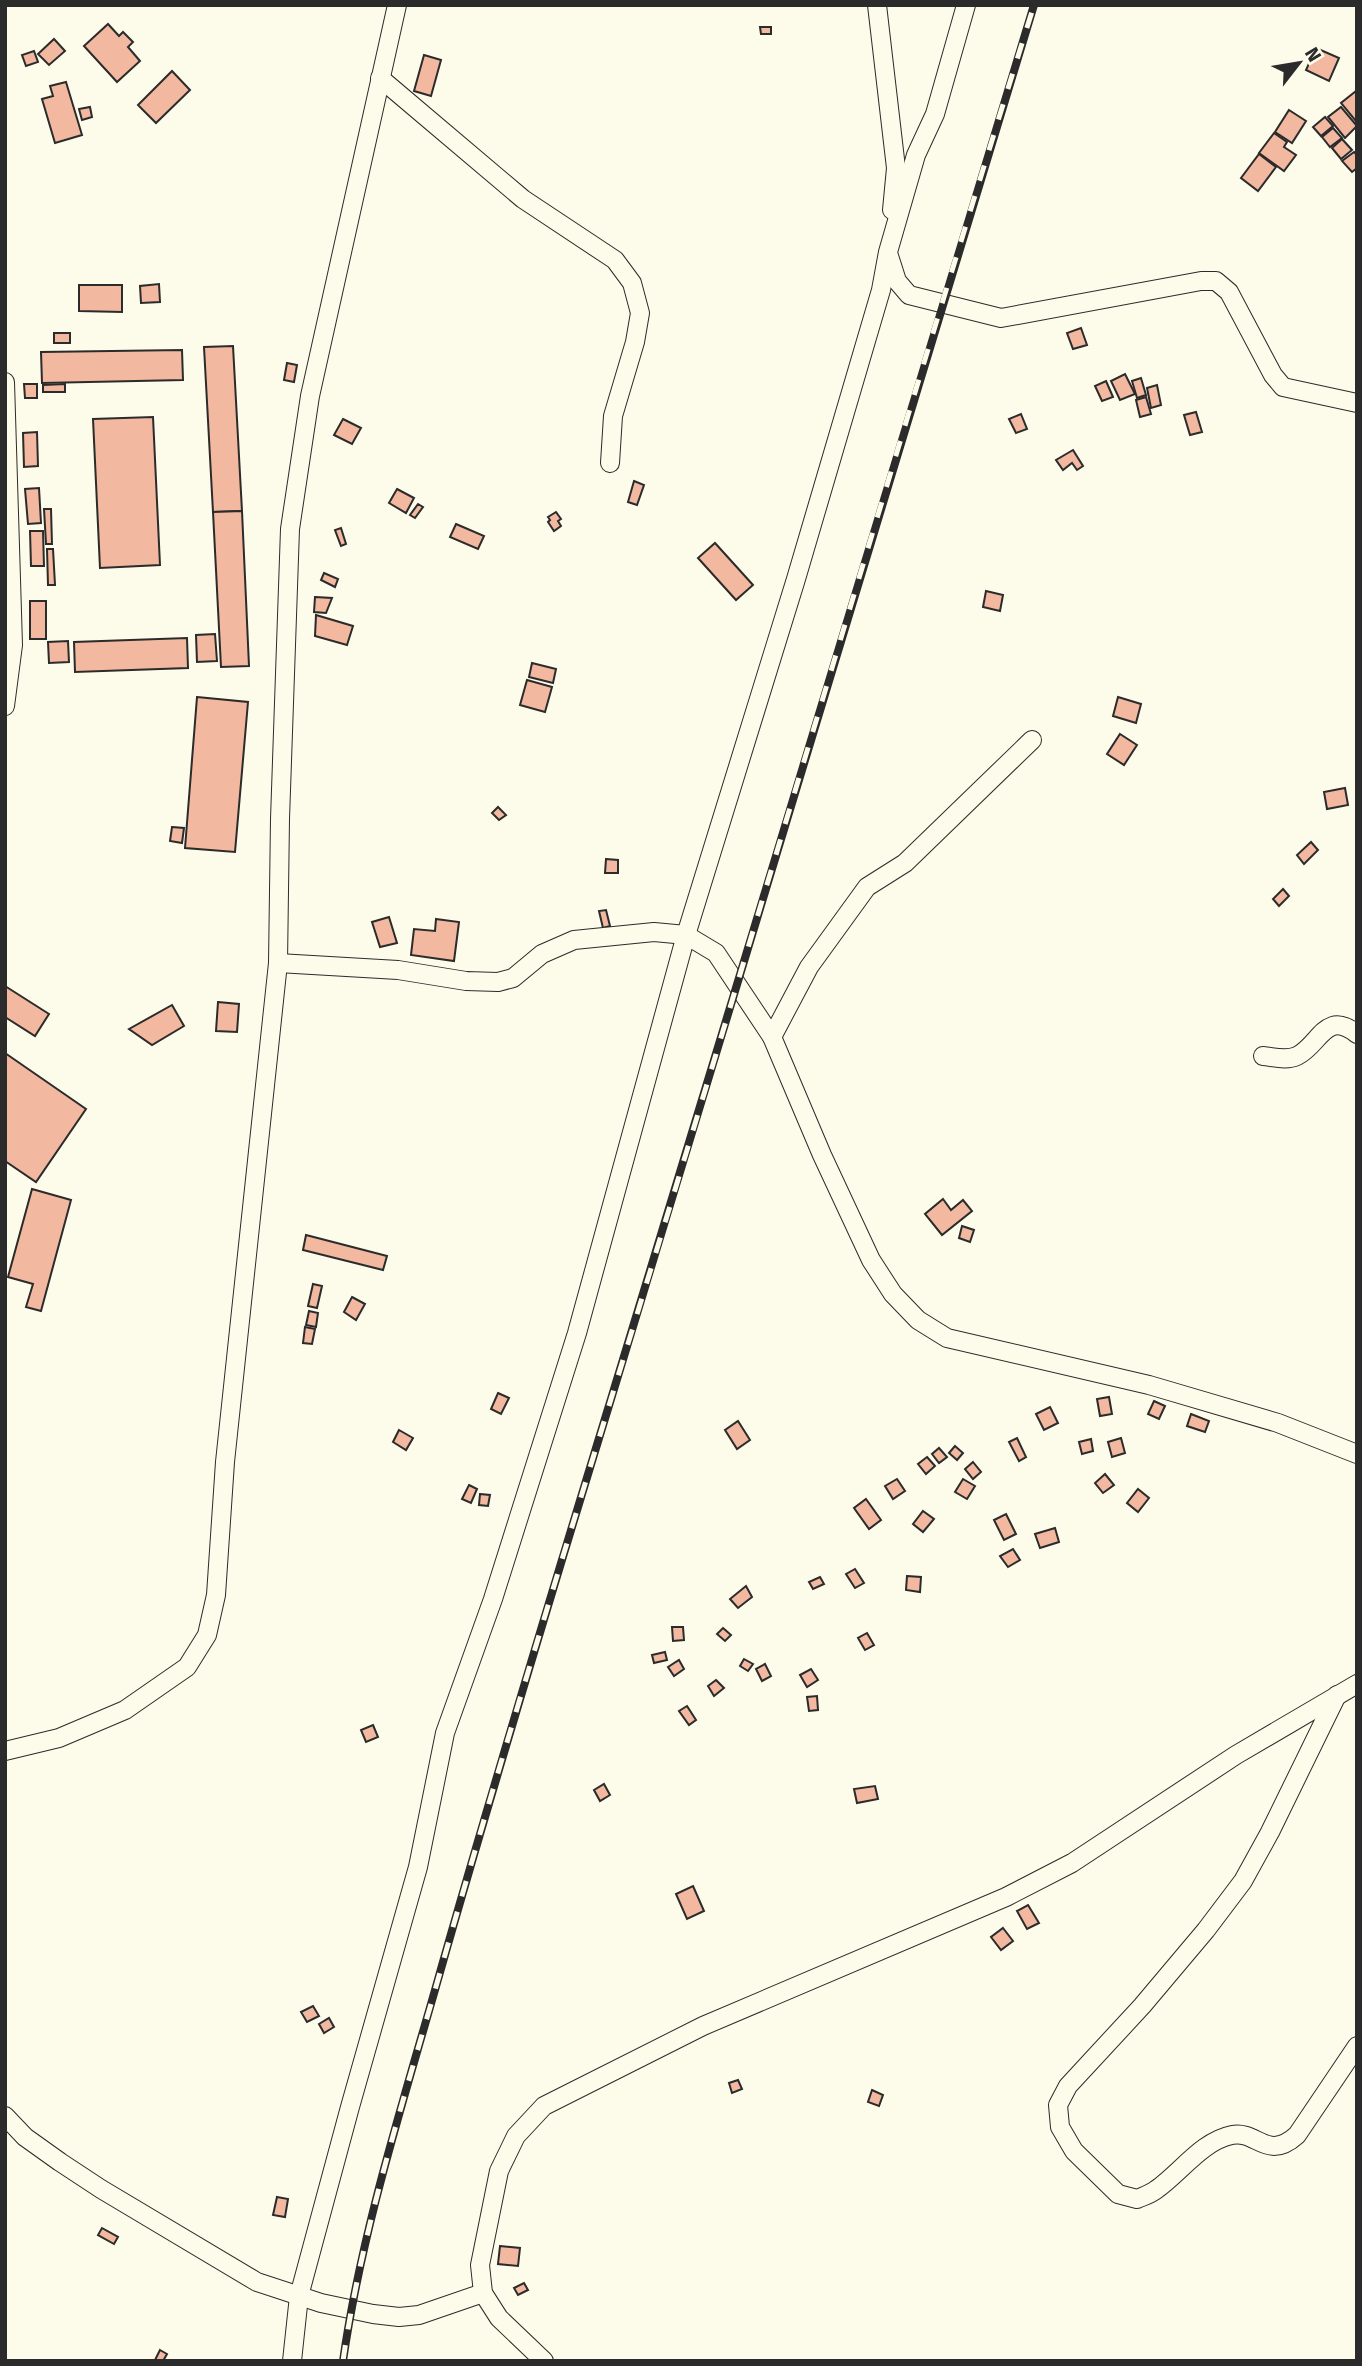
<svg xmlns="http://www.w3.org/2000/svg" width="1362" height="2366" viewBox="0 0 1362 2366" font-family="'Fira Sans',sans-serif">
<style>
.building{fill:#f2b8a0;stroke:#2b2b2b;stroke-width:2}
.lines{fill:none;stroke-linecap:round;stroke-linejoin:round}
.street-casing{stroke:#2b2b2b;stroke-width:20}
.street{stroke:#fdfbea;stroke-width:18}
.rail-casing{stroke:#2b2b2b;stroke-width:8}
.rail{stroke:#fdfbea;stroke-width:5;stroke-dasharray:16;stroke-linecap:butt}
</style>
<rect width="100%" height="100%" fill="#fdfbea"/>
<!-- building -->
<g class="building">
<polygon points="108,24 119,36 123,32 133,42 128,47 140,61 117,82 84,46"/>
<polygon points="760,27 771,27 771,34 761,34"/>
<polygon points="54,39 65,51 49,65 38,54"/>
<polygon points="1316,48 1339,58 1329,81 1306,70"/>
<polygon points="34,51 38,62 26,66 22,55"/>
<polygon points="424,55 441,60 431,96 414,91"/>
<polygon points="172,71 190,90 156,123 138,105"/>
<polygon points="66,82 82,135 55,143 42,99 53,96 50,86"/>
<polygon points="1356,91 1357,119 1355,120 1341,103"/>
<polygon points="90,107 92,117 82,120 79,109"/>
<polygon points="1341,107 1357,126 1345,138 1328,117"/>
<polygon points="1289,110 1306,121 1292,143 1275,132"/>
<polygon points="1325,117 1333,126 1321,136 1313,127"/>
<polygon points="1333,128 1342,138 1330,147 1322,137"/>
<polygon points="1274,133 1287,142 1284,147 1296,155 1284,171 1259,153"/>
<polygon points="1342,139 1352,150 1341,159 1332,148"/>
<polygon points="1354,152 1357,155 1357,168 1352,172 1342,161"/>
<polygon points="1259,154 1276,167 1258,191 1241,178"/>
<polygon points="159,284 160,302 141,303 140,286"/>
<polygon points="79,285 122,285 122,312 79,311"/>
<polygon points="1081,328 1087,345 1073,349 1067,333"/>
<rect x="54" y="333" width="16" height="10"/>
<polygon points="233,346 242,511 213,512 204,347"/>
<polygon points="182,350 183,380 42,383 41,352"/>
<polygon points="287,363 297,365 294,382 284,380"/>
<polygon points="1125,374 1135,394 1120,400 1111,381"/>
<polygon points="1141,378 1146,395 1137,398 1132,381"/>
<polygon points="1106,381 1113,397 1102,401 1095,386"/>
<polygon points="24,384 37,384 37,398 25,398"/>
<polygon points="65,384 65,392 43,392 43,385"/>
<polygon points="1157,385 1161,405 1151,408 1147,388"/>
<polygon points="1146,397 1151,414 1140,417 1136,400"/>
<polygon points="1196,412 1202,432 1190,435 1184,415"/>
<polygon points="1021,414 1027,429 1016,433 1009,419"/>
<polygon points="153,417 160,565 100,568 93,419"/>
<polygon points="343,419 361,428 352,444 334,435"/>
<polygon points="37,432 38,466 24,467 23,433"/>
<polygon points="1073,450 1083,466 1077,470 1072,463 1063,470 1056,460"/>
<polygon points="634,481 644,485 637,505 628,502"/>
<polygon points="39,488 41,523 28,524 25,489"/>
<polygon points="397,489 414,498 406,513 389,503"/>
<polygon points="418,504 423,507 415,518 410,515"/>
<polygon points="44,509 51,509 52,544 46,544"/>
<polygon points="242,511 249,666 221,667 213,512"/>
<polygon points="556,512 561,519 558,521 561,526 554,531 548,522 550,520 548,517"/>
<polygon points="456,524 484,536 478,549 450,537"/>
<polygon points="341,528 346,544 341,546 335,530"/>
<polygon points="30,531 43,531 44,566 31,566"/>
<polygon points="715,543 753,585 736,600 698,558"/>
<polygon points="47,549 53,549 55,585 48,585"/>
<polygon points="324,573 338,579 335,587 321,580"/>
<polygon points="986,591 1003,595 1000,611 983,607"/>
<polygon points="315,597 332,598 326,613 314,612"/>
<rect x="30" y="601" width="16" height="38"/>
<polygon points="316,615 353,626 347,645 315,636"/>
<polygon points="215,634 217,661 197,662 196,635"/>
<polygon points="187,638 188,668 75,672 74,642"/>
<polygon points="68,641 69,662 49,663 48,642"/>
<polygon points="532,663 556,669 553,683 529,677"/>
<polygon points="527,680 552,687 545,712 520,705"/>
<polygon points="197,697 248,702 235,852 185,848"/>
<polygon points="1118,697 1141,704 1136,723 1113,716"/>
<polygon points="1120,734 1137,745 1124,765 1107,754"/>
<polygon points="1345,788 1348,805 1327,809 1324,792"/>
<polygon points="498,807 506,815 499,820 492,813"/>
<polygon points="172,827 184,828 182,843 170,841"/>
<polygon points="1311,842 1318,850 1304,864 1297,855"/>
<polygon points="606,859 618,860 618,873 605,873"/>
<polygon points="1283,889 1289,896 1279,906 1273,899"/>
<polygon points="606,910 610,926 603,928 599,911"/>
<polygon points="389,917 397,943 380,947 372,922"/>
<polygon points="436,919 459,922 454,961 411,955 414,929 435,931"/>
<polygon points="5,986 49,1014 35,1036 5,1017"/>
<polygon points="218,1002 239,1004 237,1032 216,1031"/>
<polygon points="172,1005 184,1026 152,1045 129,1029"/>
<polygon points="5,1053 86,1109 36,1182 5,1161"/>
<polygon points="32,1189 71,1200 41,1311 26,1307 33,1284 8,1277"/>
<polygon points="943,1199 951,1210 963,1200 972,1211 942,1235 925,1214"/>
<polygon points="962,1226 974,1230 970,1242 959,1238"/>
<polygon points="306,1235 387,1256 383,1270 303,1250"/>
<polygon points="313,1284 322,1286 317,1308 308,1306"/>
<polygon points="352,1297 365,1304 356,1320 344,1312"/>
<polygon points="309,1311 318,1313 316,1327 306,1325"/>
<polygon points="305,1327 315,1329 312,1344 303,1343"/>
<polygon points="498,1393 509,1398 501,1414 491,1409"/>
<polygon points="1109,1397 1112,1414 1100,1416 1097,1399"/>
<polygon points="1154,1401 1165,1406 1159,1419 1148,1414"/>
<polygon points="1050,1407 1058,1423 1044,1430 1036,1414"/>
<polygon points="1191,1414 1209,1421 1205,1432 1187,1426"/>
<polygon points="738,1421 750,1440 737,1449 725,1430"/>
<polygon points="399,1430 413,1438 406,1450 393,1442"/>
<polygon points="1017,1438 1026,1457 1019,1461 1009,1442"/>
<polygon points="1121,1438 1125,1453 1112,1457 1108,1442"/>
<polygon points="1091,1439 1093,1451 1082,1454 1079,1442"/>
<polygon points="955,1446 963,1453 957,1460 949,1453"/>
<polygon points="939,1448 947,1457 939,1463 932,1454"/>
<polygon points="927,1457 935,1466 926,1474 918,1464"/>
<polygon points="973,1462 981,1472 973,1479 965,1469"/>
<polygon points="1105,1474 1114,1485 1103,1493 1095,1483"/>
<polygon points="897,1479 905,1491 893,1499 885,1486"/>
<polygon points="963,1479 975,1486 967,1499 955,1492"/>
<polygon points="469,1485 477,1489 471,1503 462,1499"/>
<polygon points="1138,1489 1149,1498 1138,1512 1127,1503"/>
<polygon points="480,1494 490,1495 488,1506 479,1505"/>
<polygon points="866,1499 881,1520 869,1529 854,1508"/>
<polygon points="923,1511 934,1519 923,1532 913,1524"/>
<polygon points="1006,1514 1016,1534 1004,1540 994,1520"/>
<polygon points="1055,1528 1059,1542 1040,1548 1035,1534"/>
<polygon points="1013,1549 1020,1560 1008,1567 1000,1556"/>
<polygon points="855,1569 864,1583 855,1588 846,1574"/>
<polygon points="907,1576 921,1577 920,1592 906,1590"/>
<polygon points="820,1577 824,1584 813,1589 809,1582"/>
<polygon points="746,1586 752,1597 738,1608 730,1599"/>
<polygon points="672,1627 683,1627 684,1640 673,1641"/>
<polygon points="723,1628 731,1635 725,1641 717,1634"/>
<polygon points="867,1633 874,1645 865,1650 858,1638"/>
<polygon points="665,1652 667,1660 654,1663 652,1655"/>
<polygon points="744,1659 753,1664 748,1671 740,1666"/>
<polygon points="679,1660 684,1669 674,1676 668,1667"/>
<polygon points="765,1664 771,1676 762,1681 756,1669"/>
<polygon points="811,1669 818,1680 807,1687 800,1675"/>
<polygon points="716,1680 724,1688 714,1696 708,1686"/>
<polygon points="817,1696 818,1710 809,1711 807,1697"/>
<polygon points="687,1706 696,1720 689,1725 679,1711"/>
<polygon points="373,1725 378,1737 366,1742 361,1730"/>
<polygon points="604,1784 610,1795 600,1801 594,1790"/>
<polygon points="875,1786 878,1799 857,1803 854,1789"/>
<polygon points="693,1886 704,1911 687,1919 676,1894"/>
<polygon points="1028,1905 1039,1923 1027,1929 1017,1911"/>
<polygon points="1003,1928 1013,1941 1001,1950 991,1937"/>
<polygon points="313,2006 319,2016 307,2022 301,2012"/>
<polygon points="329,2018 334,2027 324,2033 319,2024"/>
<polygon points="738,2080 742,2089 732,2093 729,2083"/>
<polygon points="872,2090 883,2095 879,2106 868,2102"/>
<polygon points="277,2197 288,2199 285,2217 273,2215"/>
<polygon points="102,2228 118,2237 114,2244 98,2235"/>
<polygon points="500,2246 520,2248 518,2266 498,2264"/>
<polygon points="524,2283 528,2290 518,2295 514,2288"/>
<polygon points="160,2350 167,2354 163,2361 156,2361 155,2360"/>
</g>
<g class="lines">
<!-- street casing -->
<g class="street-casing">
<g id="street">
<polyline points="877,5 896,168 892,210"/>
<polyline points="380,78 523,199 615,260 632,283 640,313 635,342 613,416 610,463"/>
<polyline points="889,256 897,281 909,295 1001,318 1201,281 1216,281 1229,292 1273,375 1283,387 1357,403"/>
<polyline points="5,382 13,645 5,706"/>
<polyline points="278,963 398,970 466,981 498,982 513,978 542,954 574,940 654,932 686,935 716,953 772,1037 822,1155 871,1260 893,1294 918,1320 947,1338 1149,1385 1278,1423 1357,1454"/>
<polyline points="772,1037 809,967 867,887 905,863 1032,740"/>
<path d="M1263,1056C1274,1057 1286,1061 1297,1056C1320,1045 1325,1009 1357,1034"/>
<path d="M1337,1695L1270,1832L1243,1881L1206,1930L1142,2006L1068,2086L1058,2105L1060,2127L1074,2151L1118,2194L1137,2199C1144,2196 1151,2194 1157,2189C1181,2172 1202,2141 1232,2135C1257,2130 1267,2162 1297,2135L1357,2046"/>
<polyline points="5,1751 59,1738 125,1710 187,1667 207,1635 216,1595 225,1462 278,963 280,819 290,529 310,396 397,5"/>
<polyline points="5,2116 25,2137 60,2162 101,2189 257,2282 321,2303 373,2314 399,2317 419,2315 483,2293"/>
<polyline points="292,2361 299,2296 350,2107 418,1867 445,1733 493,1599 577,1333 686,935 796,579 881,290 888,252 916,155 935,114 966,5"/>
<polyline points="544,2361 499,2318 483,2293 480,2265 499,2171 516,2136 544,2106 703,2026 1006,1897 1072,1863 1236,1755 1357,1684"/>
</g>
</g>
<!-- street -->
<use href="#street" class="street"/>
<!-- rail casing -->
<g class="rail-casing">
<path id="rail" d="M343,2361C361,2235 400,2112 435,1990C491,1792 551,1595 611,1399C754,935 889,469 1034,5"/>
</g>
<!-- rail -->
<use href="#rail" class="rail"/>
</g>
<!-- border -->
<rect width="1362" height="2366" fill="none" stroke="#2b2b2b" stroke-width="14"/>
<!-- north arrow -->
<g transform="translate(1299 63) rotate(59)" stroke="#fdfbea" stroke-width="5" paint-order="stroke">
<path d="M0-5L12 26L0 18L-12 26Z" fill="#2b2b2b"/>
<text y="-10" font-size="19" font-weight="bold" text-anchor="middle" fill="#2b2b2b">N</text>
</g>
</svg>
